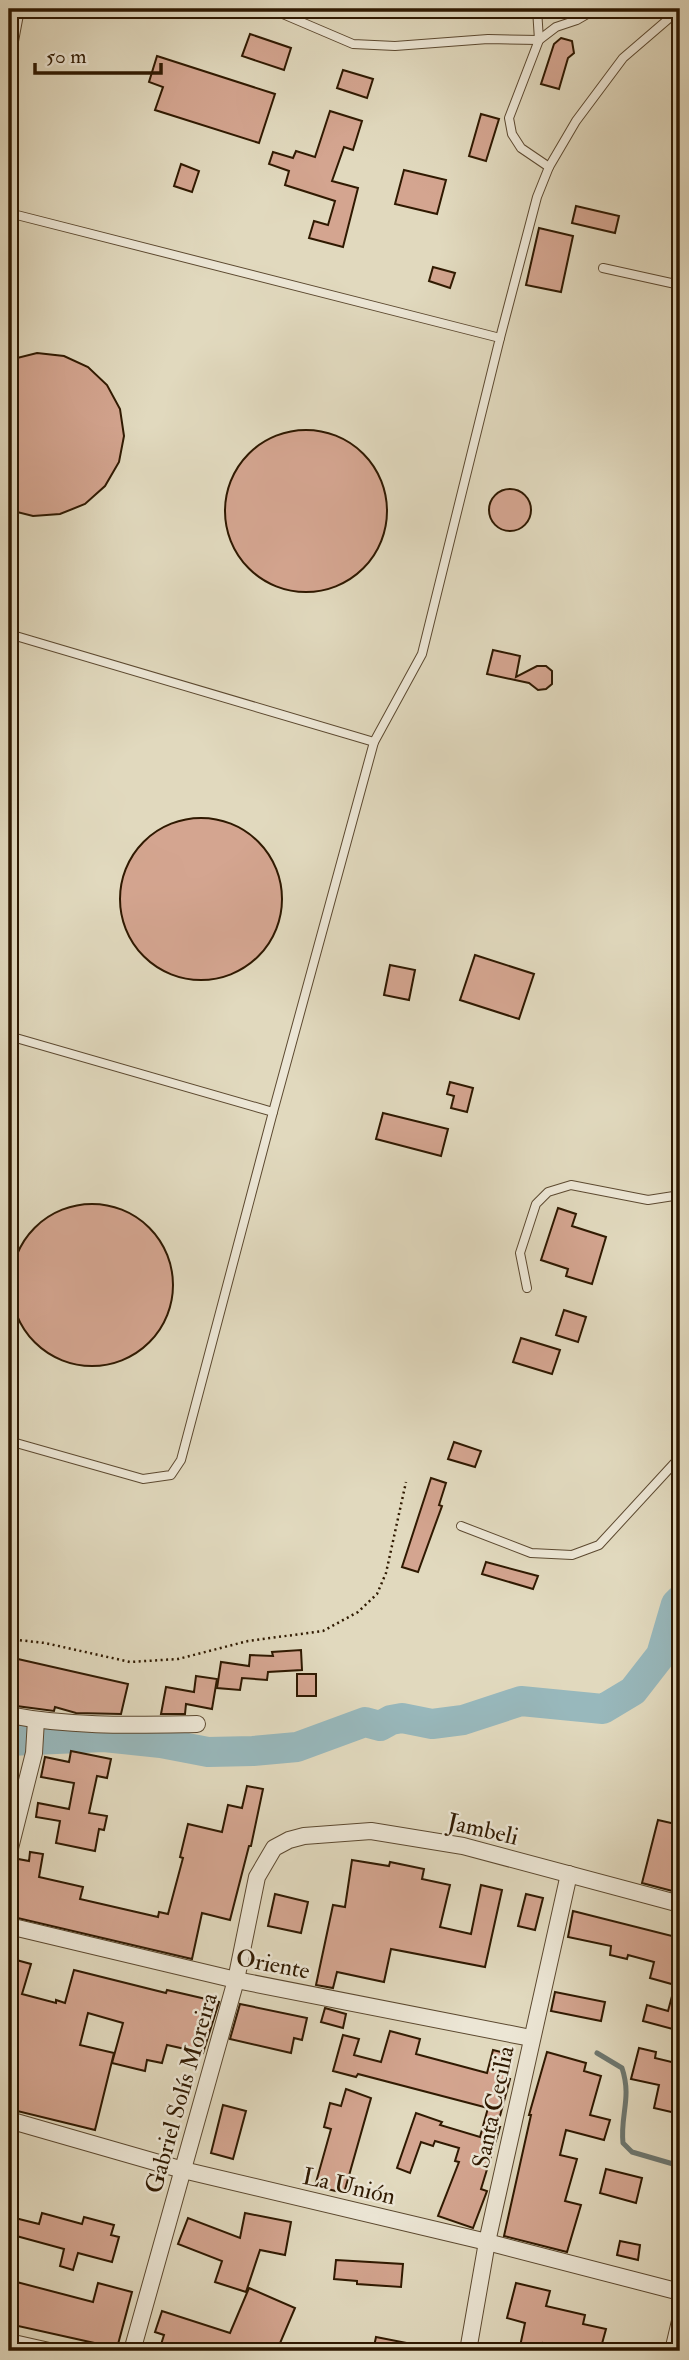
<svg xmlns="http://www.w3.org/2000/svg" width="689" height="2360" viewBox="0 0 689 2360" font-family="'IM FELL Double Pica',serif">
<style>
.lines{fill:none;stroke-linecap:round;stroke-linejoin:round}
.stream{stroke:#6e7871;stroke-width:5}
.river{stroke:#98b8bc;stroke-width:30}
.building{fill:#d4a590;stroke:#2f1901;stroke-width:2}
.service-casing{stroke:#5c4930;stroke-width:10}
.minor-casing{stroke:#5c4930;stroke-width:18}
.path{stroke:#2f1901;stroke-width:2.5;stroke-dasharray:2 3.5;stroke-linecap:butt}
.service{stroke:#ece6d5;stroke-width:8}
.minor{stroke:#ece6d5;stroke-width:16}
.labels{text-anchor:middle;stroke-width:5;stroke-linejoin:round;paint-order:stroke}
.street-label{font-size:24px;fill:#2f1901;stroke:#ece6d5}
</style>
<rect width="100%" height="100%" fill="#e1d9be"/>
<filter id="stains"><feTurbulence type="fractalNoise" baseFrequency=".00286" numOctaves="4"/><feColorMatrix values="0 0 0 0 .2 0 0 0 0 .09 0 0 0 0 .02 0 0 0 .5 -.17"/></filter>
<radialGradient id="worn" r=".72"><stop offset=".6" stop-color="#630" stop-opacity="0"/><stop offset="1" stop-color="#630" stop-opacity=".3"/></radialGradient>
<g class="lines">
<!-- stream -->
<path class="stream" d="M597,2053L622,2068C632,2098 620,2115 623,2143L632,2152L680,2166"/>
<!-- river -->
<polyline class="river" points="9,1741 104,1737 161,1743 208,1752 253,1751 297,1747 365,1722 380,1726 391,1720 402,1718 432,1724 463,1720 521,1701 603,1709 633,1691 661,1655 676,1604 680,1600"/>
</g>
<!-- building -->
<g class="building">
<polygon points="250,34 291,48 284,70 242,56"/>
<polygon points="561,38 572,41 574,53 568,58 559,89 541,84 554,44"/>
<polygon points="157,56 275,94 259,143 155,110 163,87 149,82"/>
<polygon points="343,70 373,79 367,98 337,88"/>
<polygon points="330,111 362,121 353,150 344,147 332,181 358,188 343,247 309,238 314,221 328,225 335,201 285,185 289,171 269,164 273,152 293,158 296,151 315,157"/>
<polygon points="481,114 499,119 486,161 469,156"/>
<polygon points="181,164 199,171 192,192 174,186"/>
<polygon points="404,170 446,180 437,214 395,204"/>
<polygon points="576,206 619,216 615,233 572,223"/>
<polygon points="539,228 573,236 561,292 526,285"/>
<polygon points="433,267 455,273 450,288 429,281"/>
<polygon points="37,353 64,356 88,367 107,385 120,409 124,436 119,462 105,486 85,504 60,514 33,516 9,510 9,360"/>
<circle cx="306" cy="511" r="81"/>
<circle cx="510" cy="510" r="21"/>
<polygon points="493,650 520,656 516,677 537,666 546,666 552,671 552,684 546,689 538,690 529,683 487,674"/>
<circle cx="201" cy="899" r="81"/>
<polygon points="475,955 534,974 519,1019 460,1000"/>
<polygon points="390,965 415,970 409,1000 384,995"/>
<polygon points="450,1082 473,1088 467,1112 451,1108 454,1096 447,1094"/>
<polygon points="383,1113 448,1129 441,1156 376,1139"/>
<circle cx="92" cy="1285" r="81"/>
<polygon points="558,1208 576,1214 572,1226 606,1237 592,1284 566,1276 568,1269 541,1260"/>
<polygon points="564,1310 586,1317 578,1342 556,1335"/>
<polygon points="521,1338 560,1350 552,1374 513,1362"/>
<polygon points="454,1442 481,1451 475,1467 448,1459"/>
<polygon points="431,1478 446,1483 439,1505 442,1506 418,1572 402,1567"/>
<polygon points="486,1562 538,1576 533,1589 482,1574"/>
<polygon points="301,1650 302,1670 268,1672 267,1680 242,1678 240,1690 217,1688 221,1662 249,1666 250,1655 273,1656 272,1652"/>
<polygon points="9,1657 128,1684 121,1714 76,1713 55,1707 54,1711 9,1705"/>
<rect x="297" y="1674" width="19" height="22"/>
<polygon points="196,1676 217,1679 212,1709 186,1704 185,1714 161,1714 166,1687 194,1692"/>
<polygon points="71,1751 111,1759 107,1778 97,1776 89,1813 107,1816 104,1830 99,1829 95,1851 56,1843 60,1821 36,1817 38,1803 69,1809 74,1783 41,1777 45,1757 69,1762"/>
<polygon points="247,1786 263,1789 251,1846 249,1846 230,1920 202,1913 192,1959 9,1916 9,1892 11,1884 13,1885 18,1859 29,1861 30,1852 43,1854 39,1877 83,1887 80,1899 158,1917 159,1912 168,1914 183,1858 180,1857 188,1824 222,1832 228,1805 242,1808"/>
<polygon points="658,1820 680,1825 680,1893 642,1883"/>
<polygon points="352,1860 389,1866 390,1862 424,1869 422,1879 450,1885 440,1927 471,1934 481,1885 502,1890 485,1967 391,1949 384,1982 337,1972 333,1988 316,1985 333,1905 345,1907"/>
<polygon points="275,1894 308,1902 301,1933 268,1926"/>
<polygon points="526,1894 543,1898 535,1930 518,1926"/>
<polygon points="573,1911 680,1938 680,2031 643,2021 647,2005 668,2011 675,1985 650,1978 654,1962 628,1955 627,1959 610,1955 611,1946 568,1937"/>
<polygon points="9,1958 31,1964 22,1994 56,2003 56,2000 65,2003 74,1970 166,1993 167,1990 219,2002 203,2053 167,2045 162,2063 147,2060 145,2071 112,2063 123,2023 88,2013 80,2045 114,2053 95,2130 9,2109"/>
<polygon points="555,1992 605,2002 601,2021 551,2011"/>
<polygon points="240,2004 307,2018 302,2040 294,2038 291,2053 230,2039"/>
<polygon points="325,2008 346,2014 343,2028 321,2022"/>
<polygon points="390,2031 420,2039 416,2054 487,2073 493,2050 513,2055 507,2078 510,2079 497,2127 500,2127 481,2189 487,2191 473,2228 438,2216 459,2162 455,2161 459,2148 435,2141 433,2146 421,2142 410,2173 397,2168 416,2113 442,2122 440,2125 480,2137 488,2108 358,2074 356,2077 333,2071 343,2035 359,2039 354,2055 381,2062"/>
<polygon points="639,2048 656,2052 655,2058 680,2064 680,2114 654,2108 659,2085 631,2079"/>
<polygon points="547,2052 586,2063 584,2071 601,2076 590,2115 610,2120 604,2140 566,2130 560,2155 577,2159 565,2201 581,2205 567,2252 504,2236 531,2115 529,2115"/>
<polygon points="346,2089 371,2098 344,2193 315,2186 331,2129 324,2127 330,2103 341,2106"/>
<polygon points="223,2105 246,2111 233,2159 211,2153"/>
<polygon points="606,2169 642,2178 636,2203 600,2193"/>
<polygon points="42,2213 82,2224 84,2217 114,2225 111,2235 119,2237 112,2262 78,2253 73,2270 60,2266 64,2249 9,2234 11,2217 39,2224"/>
<polygon points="245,2213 291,2222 285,2255 260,2250 246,2292 215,2282 222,2261 178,2244 188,2218 240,2238"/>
<polygon points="620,2241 640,2245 638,2260 617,2255"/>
<polygon points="336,2260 403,2264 401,2287 357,2284 357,2281 334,2279"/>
<polygon points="9,2280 93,2302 98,2283 132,2292 117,2348 9,2324"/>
<polygon points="516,2283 550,2291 546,2306 585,2315 583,2324 606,2329 600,2351 576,2351 543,2343 541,2351 519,2351 525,2323 507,2318"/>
<polygon points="249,2288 295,2308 278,2348 269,2344 266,2351 159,2351 164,2335 155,2332 162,2311 230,2333"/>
<polygon points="376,2337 417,2345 416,2351 373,2351"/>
</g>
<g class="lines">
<!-- service casing -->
<g class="service-casing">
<g id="service">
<polyline points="271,9 353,44 395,46 488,39 539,40 556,27 577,20 596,9"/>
<polyline points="537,9 539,40 509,118 512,134 521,148 549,167"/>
<polyline points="9,68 20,9"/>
<polyline points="9,213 500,338 422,654 374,742 273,1112 181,1460 171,1475 143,1479 9,1441"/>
<polyline points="603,268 680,285"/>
<polyline points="500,338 537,197 549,167 576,121 623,58 680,9"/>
<polyline points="9,634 374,742"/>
<polyline points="9,1036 273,1112"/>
<polyline points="527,1288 520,1253 536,1204 548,1192 571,1185 648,1200 680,1195"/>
<polyline points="461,1526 531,1553 572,1555 599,1545 680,1457"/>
</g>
</g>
<!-- minor casing -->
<g class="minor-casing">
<g id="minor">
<path d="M9,1715C71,1727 134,1725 197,1724"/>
<polyline points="9,1852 34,1753 36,1720"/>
<polyline points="9,1926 236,1980 531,2038"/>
<polyline points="9,2120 183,2170 487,2242 680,2292"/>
<polyline points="9,2342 49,2351"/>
<polyline points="132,2351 236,1980 257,1877 274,1848 289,1840 304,1836 371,1831 463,1846 680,1904"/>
<polyline points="468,2351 487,2242 569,1874"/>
<polyline points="673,2351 680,2321"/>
</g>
</g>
<!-- path -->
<polyline class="path" points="9,1639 45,1643 130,1662 178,1659 248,1641 323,1631 358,1612 377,1594 386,1573 406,1482"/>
<!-- service -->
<use href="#service" class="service"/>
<!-- minor -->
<use href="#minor" class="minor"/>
</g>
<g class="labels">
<!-- street labels -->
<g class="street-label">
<text transform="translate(483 1829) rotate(13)" y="8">Jambeli</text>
<text transform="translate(273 1964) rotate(11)" y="8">Oriente</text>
<text transform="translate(181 2093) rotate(-74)" y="8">Gabriel Solís Moreira</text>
<text transform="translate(493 2107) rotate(-78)" y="8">Santa Cecilia</text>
<text transform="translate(349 2186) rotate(13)" y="8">La Unión</text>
</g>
</g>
<!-- margin -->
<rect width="689" height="2360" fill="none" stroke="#e1d9be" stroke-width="35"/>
<rect x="10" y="10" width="668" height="2339" fill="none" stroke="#2f1901" stroke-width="3.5"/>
<rect x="18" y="18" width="654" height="2325" fill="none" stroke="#2f1901" stroke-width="2"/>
<!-- scale -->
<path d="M35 63v10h126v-10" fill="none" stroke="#2f1901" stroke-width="3.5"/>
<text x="46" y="63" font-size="21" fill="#2f1901" stroke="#ece6d5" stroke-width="5" paint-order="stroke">50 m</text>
<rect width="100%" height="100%" filter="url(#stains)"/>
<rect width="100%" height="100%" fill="url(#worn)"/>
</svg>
